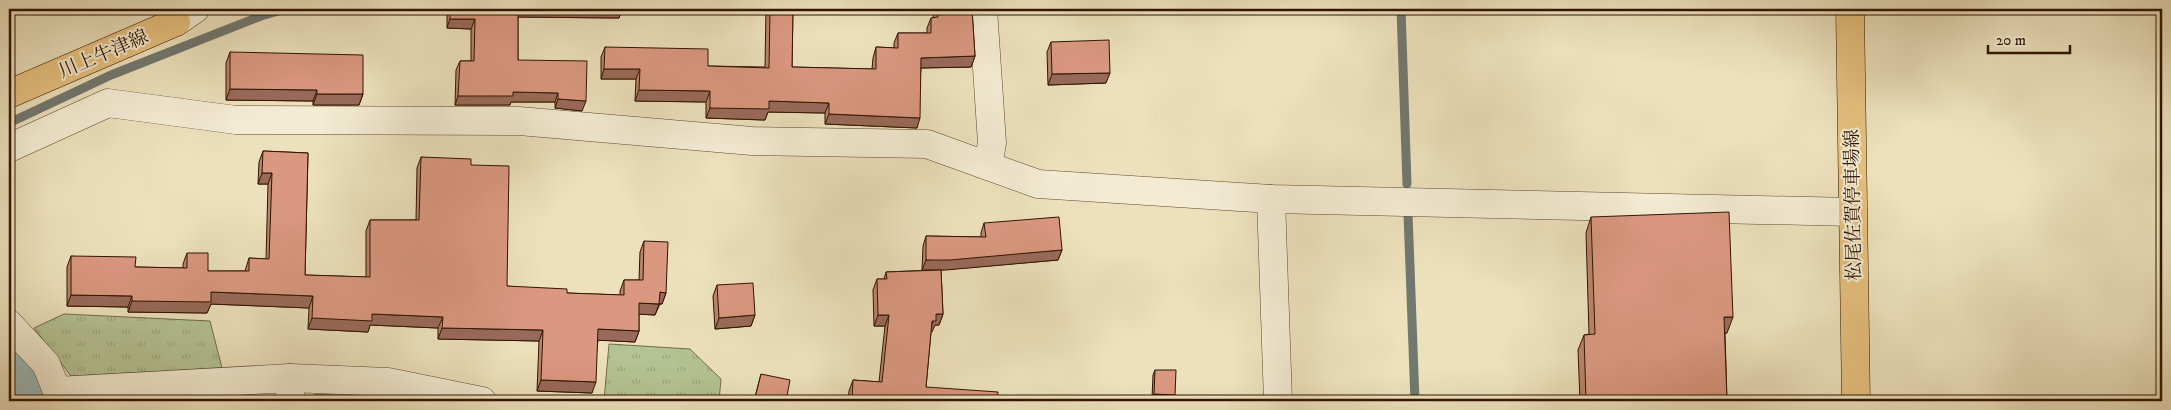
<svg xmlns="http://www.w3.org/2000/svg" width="2171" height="410" viewBox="0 0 2171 410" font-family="'IM FELL DW Pica','Noto Serif JP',serif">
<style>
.grass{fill:url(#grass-tufts);stroke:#726c4a}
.water{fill:url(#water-waves);stroke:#717870}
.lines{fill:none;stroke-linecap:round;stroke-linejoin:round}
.stream{stroke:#717870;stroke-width:9}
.river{stroke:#9cbbba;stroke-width:50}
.minor-casing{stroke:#5f4730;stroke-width:29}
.major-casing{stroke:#301401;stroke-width:29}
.minor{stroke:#f3ecd3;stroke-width:28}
.major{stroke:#e6c07e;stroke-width:28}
.wall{fill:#bb836e;stroke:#301401}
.shaded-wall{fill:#996a5a;stroke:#301401}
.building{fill:#da9880;stroke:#301401}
.labels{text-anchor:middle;stroke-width:4;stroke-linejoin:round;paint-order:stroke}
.street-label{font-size:19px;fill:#301401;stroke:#f3ecd3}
</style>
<defs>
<pattern id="grass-tufts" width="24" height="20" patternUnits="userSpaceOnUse" patternTransform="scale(1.25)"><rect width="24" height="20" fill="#b4c393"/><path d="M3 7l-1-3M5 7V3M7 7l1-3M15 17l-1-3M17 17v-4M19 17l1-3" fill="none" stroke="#9ba77d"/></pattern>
<pattern id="water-waves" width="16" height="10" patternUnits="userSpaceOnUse" patternTransform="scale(1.25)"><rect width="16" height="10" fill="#9cbbba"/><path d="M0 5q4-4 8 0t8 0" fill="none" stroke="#87a09e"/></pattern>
</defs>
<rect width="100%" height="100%" fill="#ece1bc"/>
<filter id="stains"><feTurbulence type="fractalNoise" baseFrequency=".004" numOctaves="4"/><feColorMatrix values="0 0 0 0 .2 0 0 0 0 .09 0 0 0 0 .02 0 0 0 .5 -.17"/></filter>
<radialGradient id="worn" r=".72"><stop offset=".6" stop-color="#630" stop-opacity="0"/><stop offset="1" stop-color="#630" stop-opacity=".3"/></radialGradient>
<!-- grass -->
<g class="grass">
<polygon points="64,314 210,321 222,368 71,376 34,328"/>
<polygon points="609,344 690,349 721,379 719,401 604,401"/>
<polygon points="9,369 24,383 29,401 13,401 9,390"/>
</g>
<!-- water -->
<polygon class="water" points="315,394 395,398 409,401 315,401"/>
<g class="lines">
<!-- stream -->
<g class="stream">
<polyline points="1401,9 1407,184"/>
<polyline points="9,123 111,75 261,16 285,9"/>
<polyline points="1408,214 1415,401"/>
</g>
<!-- river -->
<polyline class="river" points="9,353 34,378 40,401"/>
<!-- minor casing -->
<g class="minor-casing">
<g id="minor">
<polyline points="983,9 992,143 988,166"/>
<polyline points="176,22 195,9"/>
<polyline points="9,148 108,103 236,120 519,121 752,141 927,144 1038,184 1271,199 1852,212"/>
<polyline points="1271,199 1278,401"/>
<polyline points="9,324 46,364 57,391 290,378 388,382 482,401"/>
<polyline points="290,378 290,401"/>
</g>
</g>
<!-- major casing -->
<g class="major-casing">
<g id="major">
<polyline points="1850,9 1856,401"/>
<polyline points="9,94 176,22"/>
</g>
</g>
<!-- minor -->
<use href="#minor" class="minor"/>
<!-- major -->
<use href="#major" class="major"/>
</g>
<!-- wall -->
<g class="wall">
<polygon points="447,9 622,9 619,18 518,17 518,60 582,111 555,108 555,102 511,102 510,105 455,105 456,70 460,61 471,61 471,29 447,28"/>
<polygon points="766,9 793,9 792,67 872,69 873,58 876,47 894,48 894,43 898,33 927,33 927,28 931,18 933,18 934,9 972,9 975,56 971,67 921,68 917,128 825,124 825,113 768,112 765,120 706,118 706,102 635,101 636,79 601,79 601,57 605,47 708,66 765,67"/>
<polygon points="1051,42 1106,83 1048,85 1047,52"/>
<polygon points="230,52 363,94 359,105 313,105 313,101 226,100 226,63"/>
<polygon points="263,151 308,153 305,275 366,277 366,231 370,220 416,220 417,168 421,157 471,165 507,286 567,293 620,295 620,291 624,280 639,280 640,252 644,241 666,293 662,304 660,304 655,315 639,314 639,331 635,342 598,340 592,393 537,391 539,341 438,339 438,328 370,325 368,332 308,329 309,308 211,304 207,313 128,312 128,307 67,306 67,267 71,256 135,267 183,268 183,264 187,253 208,271 245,271 249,258 266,259 268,184 258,184 259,162"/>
<polygon points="1591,217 1727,333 1725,333 1727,401 1580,401 1578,350 1584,335 1589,334 1586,233"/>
<polygon points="984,223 1062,250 1058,260 941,270 943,314 939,325 935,325 931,332 926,387 997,401 848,401 849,391 853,380 879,382 885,326 874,326 873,290 877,279 884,279 886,272 935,270 922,270 923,246 926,236 981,237 981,233"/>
<polygon points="717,285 755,315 751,326 715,329 713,296"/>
<polygon points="1155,370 1173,401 1104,401 1105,397 1152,398 1153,375"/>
<polygon points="761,374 786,401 754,401"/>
</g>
<!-- shaded-wall -->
<g class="shaded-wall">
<polygon points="517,9 622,9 619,18 515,17"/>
<polygon points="713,9 756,9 755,11 712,10"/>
<polygon points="450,19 475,19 471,29 447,28"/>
<polygon points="975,56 971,67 918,68 921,58"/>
<polygon points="604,69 640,69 636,79 601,79"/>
<polygon points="1110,73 1106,83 1048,85 1052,74"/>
<polygon points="230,89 317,90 313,101 226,100"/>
<polygon points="639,90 710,91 706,102 635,101"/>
<polygon points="513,92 558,93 555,102 511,102 510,105 455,105 458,96"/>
<polygon points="317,94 363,94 359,105 313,105"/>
<polygon points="558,99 586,101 582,111 555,108"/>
<polygon points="769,101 829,103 825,113 768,112 765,120 706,118 710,108"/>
<polygon points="829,114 920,118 917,128 825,124"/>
<polygon points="262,173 272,173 268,184 258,184"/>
<polygon points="1062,250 1058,260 946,270 922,270 926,260"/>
<polygon points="211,292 313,296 309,308 211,304 207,313 128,312 132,301"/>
<polygon points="660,292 666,293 662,304 656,303"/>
<polygon points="71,295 132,296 128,307 67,306"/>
<polygon points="639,303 659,304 655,315 635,314"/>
<polygon points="372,314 443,317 438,328 370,325 368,332 308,329 312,318"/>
<polygon points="936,314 943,314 939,325 935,325 932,332 929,332"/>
<polygon points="755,315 751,326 715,329 719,318"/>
<polygon points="878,315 889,315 885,326 874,326"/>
<polygon points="1724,317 1733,317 1727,333 1718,333"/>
<polygon points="442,328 543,330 539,341 438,339"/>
<polygon points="598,329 639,331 635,342 594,340"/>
<polygon points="541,380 596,382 592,393 537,391"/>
<polygon points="1154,394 1175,395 1173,401 1152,400"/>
</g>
<!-- building -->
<g class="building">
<polygon points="450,9 518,9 518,60 587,61 586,101 558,99 558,93 513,92 513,96 458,96 460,61 474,61 475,19 450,19"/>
<polygon points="770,9 793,9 792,67 876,69 876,47 898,48 898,33 931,33 931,18 938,17 937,9 972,9 975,56 921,58 920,118 829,114 829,103 769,101 769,109 710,108 710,91 639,90 640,69 604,69 605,47 708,49 708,66 769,68"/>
<polygon points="1109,40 1110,73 1052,74 1051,42"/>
<polygon points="230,52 363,55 363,94 317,94 317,90 230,89"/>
<polygon points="263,151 308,153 305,275 370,277 370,220 419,220 421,157 471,159 471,165 509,166 507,286 567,289 567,293 624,295 624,280 643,280 644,241 668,242 666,293 660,292 659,304 639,303 639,331 598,329 596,382 541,380 543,330 442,328 443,317 372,314 372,321 312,318 313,296 211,292 211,302 132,301 132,296 71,295 71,256 136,257 135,267 187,268 187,253 208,253 208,271 249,271 249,258 269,259 272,173 262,173"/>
<polygon points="1729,212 1733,317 1724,317 1727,401 1586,401 1584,335 1595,334 1591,217"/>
<polygon points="1059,217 1062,250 950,260 926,260 926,236 986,237 984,223"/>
<polygon points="941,270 943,314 936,314 936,321 932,321 926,387 998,392 997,401 852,401 853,380 882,382 889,315 878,315 877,279 887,279 886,272"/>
<polygon points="753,283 755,315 719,318 717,285"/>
<polygon points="1155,370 1176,370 1175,395 1154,394"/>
<polygon points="761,374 790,380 786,401 767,401 755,398"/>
<polygon points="1105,397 1158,398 1158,401 1105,401"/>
</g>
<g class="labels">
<!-- street labels -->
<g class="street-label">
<text transform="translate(103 53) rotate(-23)" y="7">川上牛津線</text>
<text transform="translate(1852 205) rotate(-91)" y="7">松尾佐賀停車場線</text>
</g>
</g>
<!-- margin -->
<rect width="2171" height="410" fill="none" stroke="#ece1bc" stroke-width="30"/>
<rect x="10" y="10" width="2151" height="390" fill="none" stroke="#301401" stroke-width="2.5"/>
<rect x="15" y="15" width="2141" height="380" fill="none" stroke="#301401"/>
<!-- scale -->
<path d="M1988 45v8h82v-8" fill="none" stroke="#301401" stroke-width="2.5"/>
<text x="1996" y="45" font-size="15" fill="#301401" stroke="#f3ecd3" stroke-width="4" paint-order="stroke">20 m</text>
<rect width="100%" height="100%" filter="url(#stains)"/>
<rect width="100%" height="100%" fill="url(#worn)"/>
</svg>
